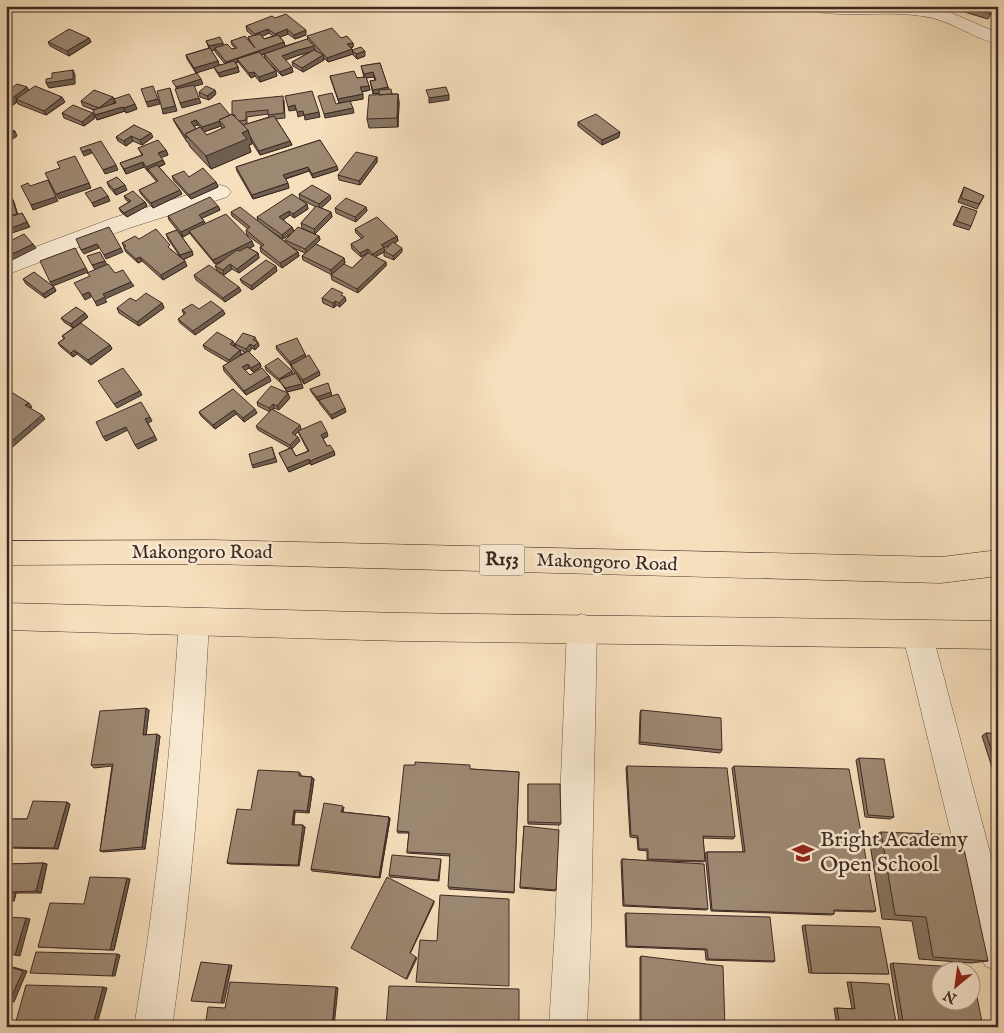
<svg xmlns="http://www.w3.org/2000/svg" width="1004" height="1033" font-family="'IM FELL English',serif">
<style>
.lines{fill:none;stroke-linecap:round;stroke-linejoin:round}
.minor-casing{stroke:#6b5648;stroke-width:1}
.primary-casing{stroke:#3d2922;stroke-width:1}
.minor{fill:#f9ead3;fill-rule:evenodd}
.primary{fill:#f6dfbc;fill-rule:evenodd}
.wall{fill:#877562;stroke:#3d2922;fill-rule:evenodd}
.shaded-wall{fill:#6e5f50;stroke:#3d2922}
.building{fill:#9d8872;stroke:#3d2922}
.labels{text-anchor:middle;dominant-baseline:central;stroke-width:5;stroke-linejoin:round;paint-order:stroke}
.shield{fill:#f9ead3;stroke:#756357;stroke-width:1}
.shield-label{font-size:18px;font-weight:bold;fill:#3d2922}
.street-label{font-size:19px;fill:#3d2922;stroke:#f9ead3}
.near-poi-label{font-size:22px;fill:#3d2922;stroke:#f9ead3;text-anchor:start}
</style>
<rect width="100%" height="100%" fill="#f6dfbc"/>
<filter id="stains"><feTurbulence type="fractalNoise" baseFrequency=".004" numOctaves="4"/><feColorMatrix values="0 0 0 0 .2 0 0 0 0 .09 0 0 0 0 .02 0 0 0 .5 -.17"/></filter>
<radialGradient id="worn" r=".72"><stop offset=".6" stop-color="#630" stop-opacity="0"/><stop offset="1" stop-color="#630" stop-opacity=".3"/></radialGradient>
<g class="lines">
<g class="minor-casing">
<path id="minor" d="M 804,6 L 930,6 L 947,11 L 998,33 L 998,44 C 972,38 949,19 922,16 C 883,10 845,19 807,10 Z
M 220,185 L 227,187 L 231,192 L 227,197 L 129,228 L 6,275 L 6,258 L 113,218 Z
M 194,608 L 204,612 L 209,622 C 202,758 192,892 172,1027 L 134,1027 C 157,893 170,758 179,622 L 184,612 Z
M 582,614 L 592,618 L 597,628 L 591,928 L 587,1027 L 549,1027 L 555,928 L 567,628 L 572,618 Z
M 918,622 L 929,626 L 933,636 L 998,883 L 998,971 L 985,966 L 980,953 L 903,636 L 907,626 Z"/>
</g>
<g class="primary-casing">
<path id="primary" d="M 211,540 L 941,557 L 998,550 L 998,576 L 941,583 L 211,564 L 6,565 L 6,541 Z
M 6,603 L 402,613 L 998,621 L 998,649 L 402,641 L 6,630 Z"/>
</g>
<use href="#minor" class="minor"/>
<use href="#primary" class="primary"/>
</g>
<path class="wall" d="M 944,6 L 995,6 L 988,19 Z
M 275,18 L 306,35 L 295,39 L 288,34 L 280,37 L 284,42 L 285,46 L 308,39 L 307,36 L 341,38 L 353,43 L 353,47 L 351,48 L 352,49 L 353,54 L 328,62 L 324,58 L 324,60 L 303,72 L 293,66 L 292,62 L 310,52 L 299,55 L 285,60 L 293,72 L 282,76 L 265,59 L 264,54 L 261,55 L 277,76 L 260,82 L 255,76 L 251,78 L 238,62 L 236,63 L 238,67 L 239,72 L 220,77 L 216,71 L 214,67 L 196,73 L 187,59 L 186,55 L 209,48 L 206,41 L 224,45 L 232,49 L 235,48 L 232,45 L 231,41 L 249,41 L 248,37 L 253,36 L 247,31 L 246,26 ZM 269,33 L 273,36 L 264,39 L 262,36 ZM 215,50 L 216,53 L 225,64 L 219,65 L 218,61 L 211,51 Z
M 89,38 L 91,42 L 69,56 L 50,46 L 48,42 Z
M 352,50 L 365,56 L 357,59 L 353,55 Z
M 380,63 L 389,90 L 392,94 L 398,94 L 399,103 L 398,127 L 369,128 L 367,119 L 379,95 L 379,93 L 373,94 L 370,81 L 375,80 L 374,77 L 366,78 L 369,86 L 370,90 L 362,92 L 363,99 L 339,103 L 331,80 L 330,76 L 357,78 L 364,77 L 361,66 Z
M 12,88 L 29,90 L 65,102 L 46,115 L 18,104 L 17,102 L 6,110 Z
M 199,92 L 216,94 L 209,100 L 200,97 Z
M 113,97 L 115,102 L 111,105 L 116,103 L 114,99 L 137,109 L 126,113 L 125,111 L 97,120 L 93,110 L 94,110 L 83,106 L 81,101 Z
M 284,100 L 285,118 L 276,119 L 290,141 L 292,145 L 260,155 L 251,141 L 252,144 L 249,145 L 251,152 L 211,169 L 190,147 L 188,142 L 187,142 L 175,123 L 173,119 L 230,115 ZM 268,114 L 269,117 L 247,124 L 247,117 ZM 198,125 L 200,127 L 196,129 L 194,126 ZM 221,126 L 222,129 L 207,135 L 204,132 Z
M 62,113 L 95,118 L 84,126 L 64,118 Z
M 578,122 L 619,137 L 602,145 L 578,126 Z
M 134,125 L 153,137 L 142,145 L 133,141 L 126,146 L 118,141 L 116,137 Z
M 320,140 L 338,170 L 313,178 L 309,171 L 286,179 L 289,188 L 253,199 L 237,171 L 236,167 Z
M 138,148 L 166,150 L 168,155 L 161,157 L 165,164 L 159,167 L 182,194 L 153,208 L 141,194 L 139,190 L 157,182 L 144,167 L 126,174 L 120,163 L 142,155 Z
M 377,157 L 377,162 L 360,185 L 339,180 L 338,175 Z
M 172,176 L 189,177 L 216,182 L 218,187 L 191,199 L 174,181 Z
M 107,182 L 127,190 L 116,195 L 109,187 Z
M 964,187 L 984,196 L 977,209 L 958,202 Z
M 299,194 L 331,199 L 321,208 L 331,212 L 332,217 L 315,234 L 302,228 L 301,223 L 316,207 L 300,199 Z
M 124,196 L 145,202 L 147,206 L 127,217 L 121,212 L 119,208 L 129,202 L 126,200 Z
M 307,204 L 308,209 L 294,218 L 290,215 L 283,220 L 292,227 L 294,231 L 319,236 L 320,240 L 316,244 L 344,258 L 345,263 L 332,275 L 303,260 L 302,256 L 305,253 L 291,247 L 298,252 L 299,256 L 282,268 L 261,252 L 260,247 L 262,246 L 247,235 L 246,230 L 248,229 L 232,216 L 231,212 L 258,221 L 257,217 ZM 268,229 L 283,239 L 293,232 L 285,240 L 285,242 Z
M 218,206 L 220,210 L 202,218 L 205,224 L 254,246 L 249,248 L 258,253 L 259,258 L 239,273 L 232,269 L 224,275 L 217,270 L 215,266 L 222,261 L 215,264 L 191,235 L 190,233 L 183,237 L 177,230 L 192,251 L 193,255 L 183,260 L 187,266 L 163,280 L 142,261 L 138,263 L 126,252 L 124,248 L 124,247 L 122,243 L 139,239 L 172,250 L 171,250 L 181,258 L 168,239 L 166,234 L 177,230 L 169,220 L 168,216 Z
M 962,206 L 971,226 L 969,230 L 953,225 Z
M 366,207 L 367,211 L 356,222 L 336,213 L 335,208 Z
M 355,229 L 397,236 L 398,241 L 394,243 L 402,252 L 394,260 L 384,256 L 384,252 L 375,257 L 386,262 L 386,266 L 358,293 L 332,280 L 331,275 L 352,268 L 368,253 L 361,257 L 352,249 L 351,244 L 362,239 L 356,233 ZM 391,244 L 384,251 L 384,248 Z
M 277,271 L 252,290 L 242,283 L 240,279 Z
M 194,275 L 239,287 L 241,291 L 225,302 L 196,280 Z
M 23,279 L 54,287 L 56,291 L 45,298 L 26,284 Z
M 343,296 L 346,301 L 340,307 L 336,305 L 334,308 L 323,303 L 322,298 Z
M 136,301 L 162,303 L 164,308 L 139,326 L 119,313 L 117,308 Z
M 182,310 L 225,314 L 195,335 L 180,323 L 178,319 L 184,315 Z
M 88,317 L 76,326 L 110,345 L 112,349 L 91,365 L 77,354 L 73,357 L 61,347 L 58,343 L 64,339 L 62,336 L 73,328 L 64,322 L 61,318 Z
M 255,337 L 259,346 L 255,350 L 252,348 L 249,352 L 260,363 L 261,367 L 253,372 L 249,368 L 245,370 L 250,375 L 269,376 L 271,381 L 246,395 L 224,371 L 223,366 L 229,363 L 205,349 L 203,345 L 235,345 L 234,346 L 236,348 L 235,344 ZM 240,350 L 245,352 L 239,356 L 241,354 Z
M 276,346 L 305,354 L 306,357 L 320,375 L 304,384 L 297,375 L 303,388 L 287,392 L 281,383 L 266,370 L 265,366 L 293,374 L 295,373 L 292,369 L 291,366 L 277,350 Z
M 233,389 L 257,413 L 244,422 L 236,414 L 215,429 L 201,416 L 199,412 Z
M 310,389 L 332,396 L 346,412 L 332,419 L 320,404 L 319,401 L 318,401 L 312,393 Z
M 290,398 L 279,410 L 274,408 L 273,410 L 301,429 L 299,431 L 328,436 L 323,439 L 327,446 L 335,455 L 311,465 L 310,463 L 289,472 L 279,453 L 290,448 L 258,430 L 256,426 L 270,412 L 258,406 L 257,402 ZM 298,432 L 308,451 L 296,456 L 292,449 L 300,441 L 295,435 Z
M 149,710 L 146,735 L 160,736 L 145,849 L 103,852 L 100,851 L 112,766 L 94,768 L 91,765 Z
M 641,710 L 722,750 L 720,753 L 639,744 L 640,713 Z
M 986,733 L 998,734 L 998,786 L 982,736 Z
M 859,758 L 894,817 L 890,819 L 865,817 L 856,760 Z
M 627,766 L 735,837 L 733,839 L 703,838 L 705,861 L 703,862 L 652,861 L 708,909 L 706,910 L 623,906 L 621,861 L 622,859 L 647,861 L 647,851 L 638,850 L 637,838 L 630,837 L 626,768 Z
M 734,766 L 876,911 L 873,912 L 834,911 L 834,914 L 831,915 L 711,911 L 705,853 L 707,852 L 743,852 L 732,768 Z
M 470,769 L 519,772 L 514,893 L 449,889 L 450,856 L 407,853 L 407,852 L 409,833 L 398,833 L 397,831 Z
M 299,772 L 301,774 L 301,776 L 312,777 L 314,779 L 309,813 L 295,812 L 294,825 L 303,825 L 305,827 L 299,866 L 230,864 L 227,863 L 251,810 Z
M 528,784 L 561,823 L 560,825 L 528,824 Z
M 70,804 L 58,849 L 6,848 L 6,819 L 27,819 Z
M 344,807 L 343,812 L 389,817 L 390,819 L 380,878 L 312,871 L 311,869 Z
M 524,826 L 556,890 L 555,891 L 520,888 Z
M 881,832 L 988,961 L 971,963 L 919,959 L 912,921 L 882,919 L 869,838 Z
M 441,860 L 439,881 L 390,877 L 389,875 Z
M 43,863 L 47,864 L 41,893 L 16,893 L 14,901 L 6,902 L 6,864 Z
M 130,879 L 114,950 L 38,947 L 84,904 Z
M 626,913 L 775,961 L 773,962 L 706,960 L 705,950 L 626,947 L 625,914 Z
M 805,925 L 889,974 L 809,973 L 802,926 Z
M 641,956 L 725,1027 L 640,1027 L 640,957 Z
M 893,963 L 983,1027 L 900,1027 L 890,964 Z
M 847,982 L 851,982 L 897,1027 L 837,1027 L 834,1008 L 852,1009 Z"/>
<path class="shaded-wall" d="M 268,29 L 269,33 L 257,39 L 255,34 Z
M 287,29 L 288,34 L 276,39 L 275,34 Z
M 306,30 L 306,35 L 295,39 L 294,35 Z
M 89,38 L 91,42 L 69,56 L 67,51 Z
M 284,42 L 285,47 L 240,62 L 237,59 L 238,62 L 227,66 L 226,62 Z
M 223,43 L 225,48 L 215,48 L 215,50 L 211,51 L 209,46 Z
M 353,43 L 353,47 L 348,49 L 347,44 Z
M 314,46 L 315,51 L 299,55 L 283,61 L 282,56 L 298,50 Z
M 352,49 L 353,54 L 328,62 L 327,58 Z
M 365,51 L 365,56 L 357,59 L 356,54 Z
M 323,55 L 324,60 L 303,72 L 302,68 Z
M 218,61 L 219,66 L 196,73 L 194,68 Z
M 238,67 L 239,72 L 220,77 L 218,73 Z
M 292,67 L 293,72 L 282,76 L 280,72 Z
M 73,70 L 75,75 L 75,84 L 49,88 L 46,83 Z
M 276,71 L 277,76 L 260,82 L 259,77 Z
M 254,72 L 255,76 L 251,78 L 249,73 Z
M 373,72 L 374,77 L 365,78 L 364,74 Z
M 201,79 L 203,84 L 177,91 L 176,87 Z
M 11,85 L 13,90 L 6,95 L 6,88 Z
M 369,86 L 370,90 L 361,92 L 360,87 Z
M 27,87 L 30,92 L 16,99 L 17,102 L 6,110 L 6,103 Z
M 388,87 L 389,92 L 373,94 L 373,90 Z
M 170,88 L 177,111 L 163,114 L 162,109 Z
M 215,90 L 216,94 L 209,100 L 207,96 Z
M 363,94 L 363,99 L 339,103 L 338,99 Z
M 398,94 L 399,103 L 398,127 L 397,118 Z
M 449,95 L 449,100 L 429,103 L 429,98 Z
M 62,97 L 65,102 L 46,115 L 44,111 Z
M 113,97 L 115,102 L 101,113 L 99,108 Z
M 199,98 L 201,103 L 182,108 L 180,103 Z
M 158,99 L 160,104 L 148,107 L 146,102 Z
M 135,104 L 137,109 L 126,113 L 124,108 Z
M 295,105 L 296,110 L 289,111 L 288,107 Z
M 123,107 L 125,111 L 97,120 L 95,115 Z
M 353,108 L 354,113 L 325,118 L 324,114 Z
M 303,111 L 304,115 L 298,117 L 297,112 Z
M 319,112 L 320,117 L 305,120 L 304,115 Z
M 93,113 L 95,118 L 84,126 L 82,122 Z
M 196,120 L 198,125 L 192,127 L 191,122 Z
M 219,121 L 221,126 L 203,132 L 202,127 Z
M 248,130 L 252,144 L 249,145 L 251,152 L 211,169 L 206,156 L 242,133 Z
M 15,131 L 17,136 L 6,144 L 6,138 Z
M 620,132 L 619,137 L 602,145 L 602,140 Z
M 151,133 L 153,137 L 142,145 L 140,140 Z
M 131,136 L 133,141 L 126,146 L 124,141 Z
M 290,141 L 292,145 L 260,155 L 259,151 Z
M 90,149 L 92,153 L 84,156 L 82,152 Z
M 166,150 L 168,155 L 160,158 L 158,153 Z
M 377,157 L 377,162 L 360,185 L 359,181 Z
M 163,160 L 165,164 L 149,170 L 148,169 L 148,171 L 146,167 Z
M 143,162 L 144,167 L 126,174 L 124,169 Z
M 116,165 L 118,170 L 105,174 L 103,170 Z
M 337,166 L 338,170 L 313,178 L 312,174 Z
M 8,167 L 10,172 L 10,182 L 6,183 Z
M 308,167 L 309,171 L 284,179 L 283,175 Z
M 48,180 L 58,201 L 33,210 L 31,205 Z
M 216,182 L 218,187 L 191,199 L 189,195 Z
M 89,183 L 91,188 L 59,199 L 56,194 Z
M 288,183 L 289,188 L 253,199 L 252,195 Z
M 125,185 L 127,190 L 116,195 L 114,190 Z
M 180,190 L 182,194 L 153,208 L 151,203 Z
M 330,195 L 331,199 L 320,209 L 319,204 Z
M 108,196 L 110,201 L 94,207 L 92,203 Z
M 12,198 L 14,202 L 19,218 L 6,222 L 6,217 Z
M 145,202 L 147,206 L 127,217 L 124,213 Z
M 307,204 L 308,209 L 294,218 L 293,214 Z
M 218,206 L 220,210 L 200,219 L 199,215 Z
M 366,207 L 367,211 L 356,222 L 355,217 Z
M 289,211 L 290,215 L 280,222 L 279,217 Z
M 331,212 L 332,217 L 315,234 L 314,229 Z
M 22,213 L 30,227 L 6,235 L 6,230 Z
M 204,221 L 206,226 L 189,231 L 190,233 L 183,237 L 181,232 Z
M 292,227 L 294,232 L 283,239 L 282,235 Z
M 319,236 L 320,240 L 307,253 L 305,249 Z
M 397,236 L 398,241 L 384,248 L 385,252 L 384,251 L 384,252 L 373,258 L 373,254 L 381,245 Z
M 252,241 L 254,246 L 215,264 L 213,260 Z
M 33,244 L 36,248 L 6,263 L 6,257 Z
M 97,244 L 99,248 L 84,254 L 81,250 Z
M 121,248 L 123,252 L 106,259 L 104,255 Z
M 402,248 L 402,252 L 394,260 L 393,256 Z
M 368,249 L 368,253 L 361,257 L 360,253 Z
M 192,251 L 193,255 L 182,260 L 180,255 Z
M 298,252 L 299,256 L 282,268 L 280,263 Z
M 258,253 L 259,258 L 239,273 L 237,269 Z
M 140,257 L 142,261 L 138,263 L 136,259 Z
M 344,258 L 345,263 L 332,275 L 331,270 Z
M 105,261 L 107,265 L 95,270 L 92,265 Z
M 185,261 L 187,266 L 163,280 L 161,275 Z
M 386,262 L 386,266 L 358,293 L 357,289 Z
M 230,264 L 232,269 L 224,275 L 223,270 Z
M 276,266 L 277,271 L 252,290 L 251,286 Z
M 86,268 L 88,272 L 53,286 L 50,282 Z
M 131,282 L 134,286 L 105,299 L 107,302 L 97,306 L 95,302 L 103,294 Z
M 54,287 L 56,291 L 45,298 L 43,294 Z
M 239,287 L 241,291 L 225,302 L 223,298 Z
M 89,292 L 91,297 L 85,300 L 82,295 Z
M 345,297 L 346,301 L 340,307 L 339,303 Z
M 335,301 L 336,305 L 334,308 L 333,303 Z
M 162,303 L 164,308 L 139,326 L 137,322 Z
M 223,310 L 225,314 L 195,335 L 193,331 Z
M 85,313 L 88,317 L 73,328 L 71,324 Z
M 233,341 L 235,345 L 231,348 L 230,344 Z
M 258,342 L 259,346 L 255,350 L 254,346 Z
M 250,344 L 252,348 L 248,354 L 246,349 Z
M 110,345 L 112,349 L 91,365 L 88,360 Z
M 74,350 L 77,354 L 73,357 L 71,353 Z
M 240,350 L 241,354 L 231,364 L 229,360 Z
M 305,354 L 306,358 L 291,366 L 290,362 Z
M 260,363 L 261,367 L 253,372 L 251,368 Z
M 248,364 L 249,368 L 244,371 L 242,367 Z
M 292,371 L 293,375 L 279,379 Z
M 319,371 L 320,375 L 304,384 L 303,380 Z
M 269,376 L 271,381 L 246,395 L 244,391 Z
M 302,384 L 303,388 L 287,392 L 285,388 Z
M 140,391 L 142,395 L 117,408 L 114,404 Z
M 331,392 L 332,396 L 318,401 L 317,397 Z
M 288,393 L 290,398 L 279,410 L 277,406 Z
M 29,403 L 32,407 L 29,409 L 25,405 Z
M 273,404 L 274,408 L 271,412 L 269,408 Z
M 345,408 L 346,412 L 332,419 L 331,415 Z
M 255,409 L 257,413 L 244,422 L 243,418 Z
M 234,410 L 236,414 L 215,429 L 213,425 Z
M 42,415 L 45,419 L 8,451 L 6,449 L 6,446 Z
M 150,417 L 152,421 L 148,423 L 157,440 L 138,449 L 135,445 L 145,419 Z
M 300,425 L 301,429 L 293,437 L 292,433 Z
M 126,427 L 128,430 L 106,441 L 103,437 Z
M 327,432 L 328,436 L 322,439 L 321,435 Z
M 298,437 L 300,441 L 292,449 L 290,445 Z
M 272,447 L 277,462 L 253,468 L 252,465 Z
M 334,451 L 335,455 L 311,465 L 310,461 Z
M 309,459 L 310,463 L 289,472 L 287,468 Z
M 146,708 L 149,710 L 146,737 L 143,735 Z
M 157,734 L 160,736 L 145,849 L 142,847 Z
M 312,777 L 314,779 L 309,813 L 307,811 Z
M 67,802 L 70,804 L 58,849 L 54,848 Z
M 294,810 L 295,812 L 293,826 L 292,825 Z
M 389,817 L 390,819 L 380,878 L 379,877 Z
M 303,825 L 305,827 L 299,866 L 298,865 Z
M 43,863 L 47,864 L 41,893 L 36,891 Z
M 127,878 L 130,879 L 114,950 L 110,950 Z
M 12,892 L 16,893 L 14,901 L 10,900 Z
M 434,901 L 434,903 L 410,954 L 410,953 Z
M 26,918 L 30,919 L 20,956 L 15,955 Z
M 117,954 L 120,955 L 115,976 L 112,976 Z
M 416,957 L 417,958 L 407,979 L 406,979 Z
M 6,965 L 27,971 L 14,1002 L 9,1002 Z
M 229,965 L 232,965 L 224,1003 L 221,1003 Z
M 103,987 L 107,988 L 98,1021 L 94,1021 Z
M 336,987 L 338,988 L 334,1027 L 332,1027 Z
M 90,1021 L 94,1021 L 93,1027 L 89,1027 Z"/>
<path class="building" d="M 963,6 L 995,6 L 991,14 Z
M 286,14 L 306,30 L 294,35 L 287,29 L 275,34 L 268,29 L 255,34 L 246,26 L 272,16 L 275,18 Z
M 332,28 L 341,38 L 347,36 L 353,43 L 347,44 L 352,49 L 327,58 L 307,36 Z
M 69,29 L 89,38 L 67,51 L 48,42 Z
M 260,34 L 264,39 L 278,35 L 284,42 L 226,62 L 215,48 L 227,44 L 232,49 L 237,48 L 231,41 L 245,36 L 255,48 L 248,37 Z
M 220,37 L 223,43 L 209,46 L 206,41 Z
M 307,39 L 314,46 L 298,50 L 282,56 L 292,67 L 280,72 L 264,54 Z
M 361,47 L 365,51 L 356,54 L 352,50 Z
M 210,48 L 218,61 L 194,68 L 186,55 Z
M 314,50 L 323,55 L 302,68 L 292,62 Z
M 259,52 L 276,71 L 259,77 L 254,72 L 249,73 L 237,59 Z
M 234,61 L 238,67 L 218,73 L 214,67 Z
M 380,63 L 388,87 L 373,90 L 370,81 L 376,80 L 373,72 L 364,74 L 361,66 Z
M 73,70 L 73,79 L 46,83 L 46,79 L 52,78 L 52,73 Z
M 354,71 L 357,78 L 366,77 L 369,86 L 360,87 L 363,94 L 338,99 L 330,76 Z
M 197,73 L 201,79 L 176,87 L 172,81 Z
M 6,83 L 11,85 L 6,88 Z
M 17,84 L 27,87 L 6,103 L 6,92 Z
M 194,85 L 199,98 L 180,103 L 175,89 Z
M 35,86 L 62,97 L 44,111 L 16,99 Z
M 153,86 L 158,99 L 146,102 L 141,89 Z
M 206,86 L 215,90 L 207,96 L 199,92 Z
M 446,87 L 449,95 L 429,98 L 426,90 Z
M 170,88 L 175,106 L 162,109 L 157,91 Z
M 391,89 L 392,94 L 379,95 L 379,90 Z
M 94,90 L 113,97 L 99,108 L 81,101 Z
M 312,91 L 319,112 L 304,115 L 303,111 L 297,112 L 295,105 L 288,107 L 285,96 Z
M 332,93 L 336,104 L 350,101 L 353,108 L 324,114 L 318,96 Z
M 129,94 L 135,104 L 124,108 L 123,107 L 95,115 L 93,110 L 116,103 L 114,99 Z
M 398,94 L 397,118 L 367,119 L 369,95 Z
M 283,96 L 284,113 L 268,115 L 268,110 L 246,112 L 246,120 L 239,121 L 235,117 L 235,115 L 232,115 L 232,101 Z
M 220,103 L 230,115 L 219,120 L 220,121 L 202,127 L 196,120 L 191,122 L 196,129 L 185,134 L 187,137 L 186,138 L 173,119 Z
M 73,105 L 93,113 L 82,122 L 62,113 Z
M 232,114 L 248,130 L 242,133 L 247,139 L 206,156 L 185,134 L 200,127 L 207,135 L 225,127 L 219,120 Z
M 596,114 L 620,132 L 602,140 L 578,122 Z
M 274,116 L 290,141 L 259,151 L 250,136 L 248,130 L 243,125 Z
M 134,125 L 151,133 L 140,140 L 131,136 L 124,141 L 116,137 Z
M 6,128 L 15,131 L 6,138 Z
M 158,140 L 166,150 L 158,153 L 163,160 L 146,167 L 143,162 L 124,169 L 120,163 L 143,155 L 138,148 Z
M 320,140 L 337,166 L 312,174 L 308,167 L 283,175 L 288,183 L 252,195 L 236,167 Z
M 101,141 L 116,165 L 103,170 L 90,149 L 82,152 L 80,148 Z
M 356,152 L 377,157 L 359,181 L 338,175 Z
M 75,156 L 89,183 L 56,194 L 45,173 L 60,168 L 57,162 Z
M 157,165 L 180,190 L 151,203 L 139,190 L 158,181 L 148,169 Z
M 6,167 L 8,167 L 7,178 L 6,178 Z
M 203,168 L 216,182 L 189,195 L 172,176 L 184,171 L 189,177 Z
M 117,177 L 125,185 L 114,190 L 107,182 Z
M 48,180 L 56,197 L 31,205 L 21,186 L 28,183 L 30,186 Z
M 312,185 L 330,195 L 319,204 L 299,194 Z
M 101,187 L 108,196 L 92,203 L 85,193 Z
M 964,187 L 984,196 L 979,204 L 961,198 Z
M 133,191 L 145,202 L 124,213 L 119,208 L 131,201 L 124,196 Z
M 292,194 L 307,204 L 293,214 L 289,211 L 279,217 L 292,227 L 282,235 L 257,217 Z
M 210,197 L 218,206 L 199,215 L 204,221 L 181,232 L 168,216 Z
M 12,198 L 17,214 L 6,217 L 6,199 Z
M 346,198 L 366,207 L 355,217 L 335,208 Z
M 316,206 L 331,212 L 314,229 L 301,223 Z
M 962,206 L 977,211 L 971,226 L 956,221 Z
M 240,207 L 298,252 L 280,263 L 260,247 L 264,245 L 246,230 L 250,227 L 231,212 Z
M 22,213 L 27,222 L 6,230 L 6,218 Z
M 226,214 L 252,241 L 213,260 L 189,231 Z
M 377,217 L 397,236 L 381,245 L 384,247 L 373,254 L 368,249 L 360,253 L 351,244 L 364,237 L 355,229 Z
M 109,227 L 121,248 L 104,255 L 97,244 L 81,250 L 76,239 Z
M 298,227 L 319,236 L 305,249 L 285,240 Z
M 156,229 L 170,245 L 168,247 L 185,261 L 161,275 L 140,257 L 136,259 L 124,248 L 126,246 L 122,243 L 135,236 L 139,239 Z
M 177,230 L 192,251 L 180,255 L 166,234 Z
M 24,234 L 33,244 L 6,257 L 6,243 Z
M 393,242 L 402,248 L 393,256 L 384,251 Z
M 316,244 L 344,258 L 331,270 L 302,256 Z
M 247,247 L 258,253 L 237,269 L 230,264 L 223,270 L 215,266 L 237,250 L 240,251 Z
M 75,248 L 86,268 L 50,282 L 40,261 Z
M 100,252 L 105,261 L 92,265 L 87,256 Z
M 368,253 L 386,262 L 357,289 L 331,275 L 344,264 L 352,268 Z
M 266,260 L 276,266 L 251,286 L 240,279 Z
M 108,264 L 115,273 L 123,270 L 131,282 L 103,294 L 105,297 L 95,302 L 89,292 L 82,295 L 74,283 L 90,276 L 87,273 Z
M 209,265 L 239,287 L 223,298 L 194,275 Z
M 34,272 L 54,287 L 43,294 L 23,279 Z
M 332,288 L 343,293 L 341,295 L 345,297 L 339,303 L 335,301 L 333,303 L 322,298 Z
M 146,293 L 162,303 L 137,322 L 117,308 L 130,298 L 136,301 Z
M 211,301 L 223,310 L 193,331 L 178,319 L 186,313 L 182,310 L 192,304 L 199,309 Z
M 76,307 L 85,313 L 71,324 L 61,318 Z
M 81,323 L 110,345 L 88,360 L 74,350 L 71,353 L 58,343 L 65,338 L 62,336 Z
M 217,332 L 233,341 L 230,344 L 240,350 L 229,360 L 203,345 Z
M 243,333 L 255,337 L 253,340 L 258,342 L 254,346 L 250,344 L 246,349 L 235,344 Z
M 297,338 L 305,354 L 290,362 L 276,346 Z
M 248,351 L 260,363 L 251,368 L 248,364 L 242,367 L 250,375 L 262,368 L 269,376 L 244,391 L 223,366 Z
M 309,355 L 319,371 L 303,380 L 291,365 Z
M 278,358 L 292,371 L 279,379 L 265,366 Z
M 123,368 L 140,391 L 114,404 L 98,381 Z
M 296,373 L 302,384 L 285,388 L 279,380 Z
M 328,383 L 331,392 L 317,397 L 310,389 Z
M 271,386 L 288,393 L 277,406 L 273,404 L 269,408 L 257,402 Z
M 233,389 L 255,409 L 243,418 L 234,410 L 213,425 L 199,412 Z
M 8,390 L 29,403 L 25,405 L 42,415 L 6,446 L 6,392 Z
M 338,394 L 345,408 L 331,415 L 319,400 Z
M 141,402 L 150,417 L 145,419 L 155,436 L 135,445 L 126,427 L 103,437 L 96,422 Z
M 272,409 L 300,425 L 292,433 L 298,437 L 290,445 L 256,426 Z
M 321,421 L 327,432 L 321,435 L 327,446 L 330,445 L 334,451 L 310,461 L 309,459 L 287,468 L 279,453 L 291,448 L 296,456 L 309,451 L 298,431 Z
M 272,447 L 275,458 L 252,465 L 249,454 Z
M 146,708 L 143,735 L 157,734 L 142,847 L 100,851 L 113,764 L 91,765 L 100,711 Z
M 641,710 L 721,718 L 722,750 L 640,742 Z
M 986,733 L 998,734 L 998,771 Z
M 859,758 L 884,759 L 894,817 L 868,815 Z
M 415,762 L 470,765 L 470,769 L 519,772 L 514,892 L 448,887 L 450,854 L 407,852 L 409,832 L 397,831 L 404,765 L 415,765 Z
M 627,766 L 727,768 L 735,837 L 703,836 L 705,861 L 648,859 L 648,849 L 639,849 L 638,836 L 631,835 Z
M 734,766 L 849,769 L 876,911 L 834,910 L 834,914 L 712,910 L 707,852 L 745,852 Z
M 258,770 L 299,772 L 299,776 L 312,777 L 307,811 L 294,810 L 292,825 L 303,825 L 298,865 L 227,863 L 237,809 L 251,810 Z
M 528,784 L 560,784 L 561,823 L 528,822 Z
M 33,801 L 67,802 L 54,848 L 6,847 L 6,819 L 27,819 Z
M 324,803 L 343,806 L 341,812 L 389,817 L 379,877 L 311,869 Z
M 524,826 L 559,830 L 556,890 L 520,887 Z
M 881,832 L 961,835 L 988,961 L 933,957 L 926,917 L 895,915 Z
M 392,855 L 441,859 L 438,880 L 389,875 Z
M 622,859 L 704,864 L 708,909 L 624,905 Z
M 43,863 L 36,891 L 12,892 L 10,900 L 6,900 L 6,864 Z
M 90,877 L 127,878 L 110,950 L 38,947 L 50,903 L 84,904 Z
M 387,877 L 434,901 L 410,953 L 416,957 L 406,979 L 351,948 Z
M 440,895 L 509,899 L 509,986 L 416,982 L 420,940 L 437,941 Z
M 626,913 L 770,917 L 775,961 L 708,959 L 707,949 L 627,946 Z
M 6,917 L 26,918 L 15,955 L 6,955 Z
M 805,925 L 880,927 L 889,974 L 812,973 Z
M 36,952 L 117,954 L 112,976 L 30,973 Z
M 641,956 L 723,966 L 725,1027 L 641,1027 Z
M 201,962 L 229,965 L 221,1003 L 191,1001 Z
M 893,963 L 971,968 L 971,970 L 942,970 L 942,1000 L 972,1000 L 972,972 L 983,1027 L 904,1027 Z
M 6,966 L 23,971 L 9,1002 L 6,1001 Z
M 230,982 L 336,987 L 332,1027 L 205,1027 L 208,1007 L 225,1008 Z
M 851,982 L 889,984 L 897,1027 L 840,1027 L 837,1008 L 855,1009 Z
M 26,985 L 103,987 L 94,1021 L 90,1021 L 89,1027 L 47,1027 L 48,1026 L 15,1025 Z
M 389,986 L 519,989 L 519,1027 L 386,1027 Z
M 366,1022 L 382,1022 L 382,1027 L 365,1027 Z
M 799,1023 L 800,1027 L 735,1027 L 735,1026 Z"/>
<defs>
<g id="school-bare" transform="scale(1.725)"><path d="M0-5L7-2L0 1L-7-2ZM-4 1L0 2.5L4 1V4Q0 6-4 4Z" fill="#8f2418" stroke="#f9ead3" stroke-width="2.5" paint-order="stroke"/></g>
</defs>
<g fill-rule="evenodd">
<use href="#school-bare" x="803" y="853"/>
</g>
<g class="labels">
<rect class="shield" x="479.5" y="544.5" width="45" height="31" rx="4"/>
<g class="shield-label">
<text x="502" y="560">R153</text>
</g>
<g class="street-label">
<text x="202" y="553">Makongoro Road</text>
<text transform="translate(607 563) rotate(2)">Makongoro Road</text>
</g>
<g class="near-poi-label">
<text x="820" y="840">Bright Academy<tspan x="820" dy="25">Open School</tspan></text>
</g>
</g>
<rect width="1004" height="1033" fill="none" stroke="#f6dfbc" stroke-width="25"/>
<rect x="8" y="8" width="989" height="1018" fill="none" stroke="#3d2922" stroke-width="2.5"/>
<rect x="12" y="12" width="979" height="1008" fill="none" stroke="#3d2922"/>
<g transform="translate(956 986) rotate(209)"><circle r="24" fill="#f9ead3" stroke="#ae9d8c"/>
<path d="M0-4L9 19L0 12L-9 19Z" fill="#8f2418"/>
<text y="-8" font-size="14" font-weight="bold" text-anchor="middle" fill="#3d2922">N</text>
</g>
<rect width="100%" height="100%" filter="url(#stains)"/>
<rect width="100%" height="100%" fill="url(#worn)"/>
</svg>
